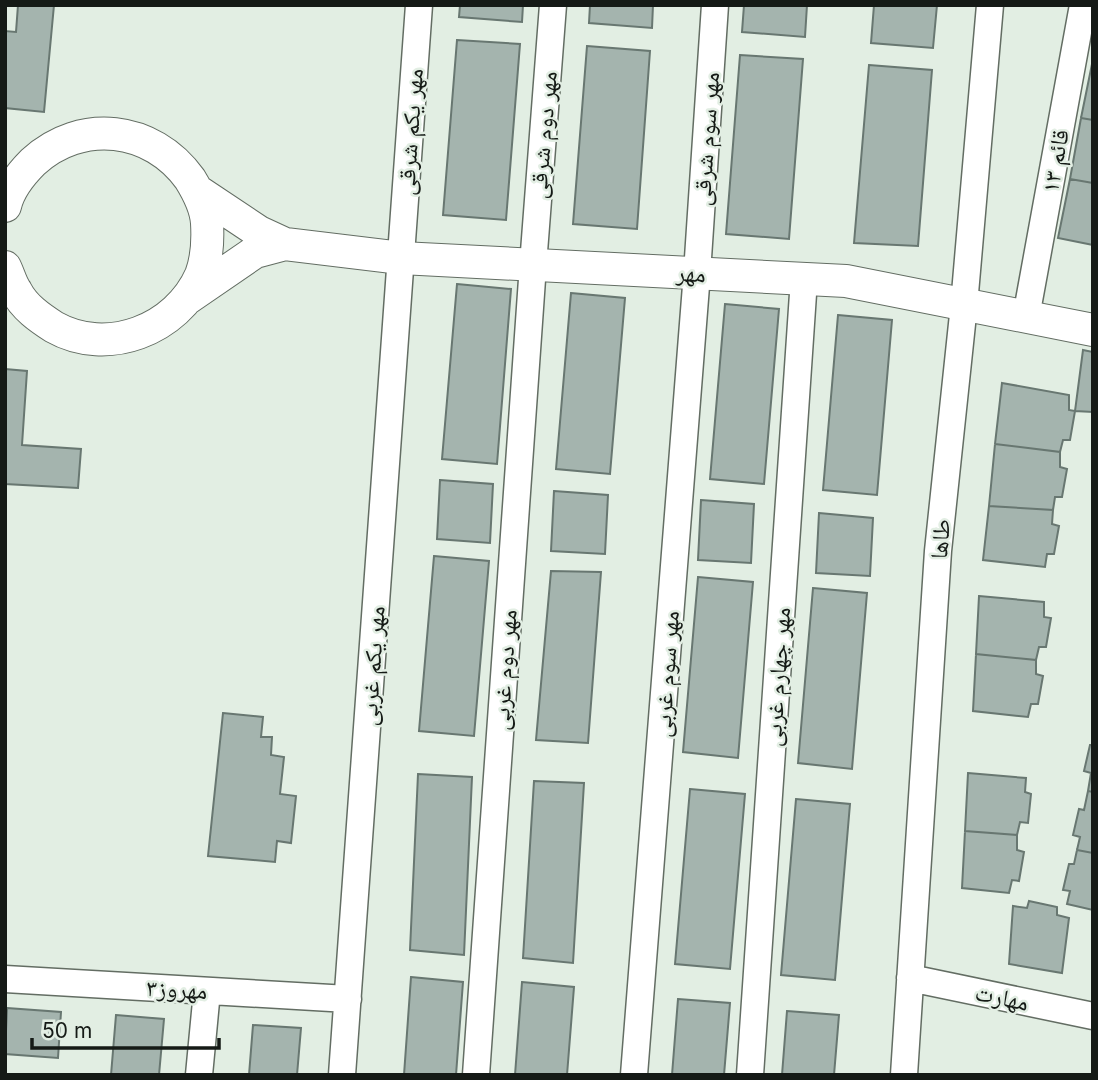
<svg xmlns="http://www.w3.org/2000/svg" width="1098" height="1080" font-family="Inter,'Noto Naskh Arabic',sans-serif">
<style>
.building{fill:#a4b4ae;stroke:#687771;stroke-width:2}
.lines{fill:none;stroke-linecap:round;stroke-linejoin:round}
.minor-casing{stroke:#636d63;stroke-width:29}
.tertiary-casing{stroke:#636d63;stroke-width:34}
.minor{stroke:#fff;stroke-width:26}
.tertiary{stroke:#fff;stroke-width:32}
.labels{text-anchor:middle;dominant-baseline:central;stroke-width:5;stroke-linejoin:round;paint-order:stroke}
.street-label{font-size:24px;fill:#151a16;stroke:#e2eee3}
</style>
<rect width="100%" height="100%" fill="#e2eee3"/>
<path class="building" d="M 18,5 L 54,5 L 44,112 L 5,108 L 5,31 L 16,32 Z
M 460,5 L 523,5 L 522,22 L 459,17 Z
M 590,5 L 653,5 L 652,28 L 589,23 Z
M 744,5 L 807,5 L 805,37 L 742,32 Z
M 874,5 L 937,5 L 933,48 L 871,43 Z
M 457,40 L 520,44 L 506,220 L 443,215 Z
M 587,46 L 650,51 L 637,229 L 573,224 Z
M 740,55 L 803,59 L 789,239 L 726,234 Z
M 1092,64 L 1093,64 L 1093,120 L 1081,118 Z
M 869,65 L 932,70 L 918,246 L 854,243 Z
M 1081,118 L 1093,120 L 1093,183 L 1070,179 Z
M 1070,179 L 1093,183 L 1093,245 L 1058,238 Z
M 457,284 L 511,289 L 497,464 L 442,459 Z
M 571,293 L 625,298 L 610,474 L 556,469 Z
M 725,304 L 779,309 L 764,484 L 710,479 Z
M 838,315 L 892,320 L 877,495 L 823,490 Z
M 1083,350 L 1093,352 L 1093,412 L 1075,411 Z
M 5,369 L 27,371 L 22,445 L 81,449 L 78,488 L 5,484 Z
M 1002,383 L 1069,395 L 1069,410 L 1075,411 L 1070,440 L 1063,440 L 1060,452 L 995,444 Z
M 995,444 L 1060,452 L 1060,467 L 1067,469 L 1062,497 L 1055,497 L 1053,510 L 989,506 Z
M 440,480 L 493,484 L 490,543 L 437,539 Z
M 554,491 L 608,495 L 605,554 L 551,551 Z
M 701,500 L 754,504 L 751,563 L 698,560 Z
M 989,506 L 1053,510 L 1052,524 L 1059,526 L 1054,554 L 1047,554 L 1045,567 L 983,560 Z
M 819,513 L 873,518 L 870,576 L 816,573 Z
M 434,556 L 489,561 L 474,736 L 419,731 Z
M 551,571 L 601,572 L 588,743 L 536,740 Z
M 698,577 L 753,582 L 738,758 L 683,752 Z
M 813,588 L 867,593 L 852,769 L 798,763 Z
M 979,596 L 1044,602 L 1044,617 L 1051,618 L 1046,647 L 1039,647 L 1036,660 L 976,654 Z
M 976,654 L 1036,660 L 1036,674 L 1043,676 L 1038,704 L 1031,704 L 1028,717 L 973,711 Z
M 223,713 L 263,717 L 261,737 L 272,737 L 271,755 L 284,757 L 280,794 L 296,796 L 291,843 L 277,841 L 275,862 L 208,856 Z
M 1090,745 L 1093,745 L 1093,792 L 1088,791 L 1091,773 L 1084,771 Z
M 968,773 L 1026,778 L 1025,792 L 1031,794 L 1028,823 L 1020,822 L 1017,835 L 965,831 Z
M 418,774 L 472,777 L 464,955 L 410,950 Z
M 534,781 L 584,783 L 573,963 L 523,958 Z
M 690,789 L 745,794 L 730,969 L 675,964 Z
M 1088,791 L 1093,792 L 1093,853 L 1077,850 L 1080,837 L 1073,835 L 1079,809 L 1084,810 Z
M 796,799 L 850,804 L 835,980 L 781,975 Z
M 965,831 L 1017,835 L 1017,850 L 1024,852 L 1019,881 L 1012,880 L 1009,893 L 962,888 Z
M 1077,850 L 1093,853 L 1093,910 L 1067,904 L 1070,891 L 1063,890 L 1069,864 L 1074,864 Z
M 1029,901 L 1057,907 L 1057,915 L 1069,918 L 1062,973 L 1009,964 L 1013,906 L 1027,908 Z
M 411,977 L 463,982 L 456,1075 L 404,1075 Z
M 522,982 L 574,987 L 567,1075 L 515,1075 Z
M 678,999 L 730,1003 L 724,1075 L 672,1075 Z
M 7,1008 L 61,1012 L 58,1058 L 5,1054 Z
M 787,1011 L 839,1015 L 834,1075 L 782,1075 Z
M 116,1015 L 164,1019 L 159,1075 L 111,1075 Z
M 253,1025 L 301,1028 L 297,1075 L 249,1075 Z"/>
<g class="lines">
<g class="minor-casing">
<path id="minor" d="M 1026,317 L 1083,5
M 910,978 L 1093,1016
M 5,979 L 348,999
M 199,1075 L 207,991
M 342,1075 L 419,5
M 476,1075 L 533,265 L 553,5
M 634,1075 L 697,273 L 715,5
M 750,1075 L 804,279
M 904,1075 L 938,551 L 964,305 L 990,5"/>
</g>
<g class="tertiary-casing">
<path id="tertiary" d="M 199,192 L 259,232 L 285,244 L 401,258 L 846,281 L 1093,330
M 5,206 C 9,189 21,174 33,162 C 81,118 152,126 190,179 C 198,192 206,207 207,223 C 208,240 207,259 201,275 C 177,330 107,357 54,327 C 40,318 24,307 16,291 C 11,284 9,275 5,267
M 188,298 L 255,252 L 285,244"/>
</g>
<use href="#minor" class="minor"/>
<use href="#tertiary" class="tertiary"/>
</g>
<g class="labels">
<g class="street-label">
<text transform="translate(410 132) rotate(-86)">مهر یکم شرقی</text>
<text transform="translate(543 135) rotate(-85)">مهر دوم شرقی</text>
<text transform="translate(706 139) rotate(-86)">مهر سوم شرقی</text>
<text transform="translate(1055 161) rotate(-80)">قائم ۱۳</text>
<text transform="translate(691 273) rotate(3)">مهر</text>
<text transform="translate(940 539) rotate(-85)">طاها</text>
<text transform="translate(372 666) rotate(-86)">مهر یکم غربی</text>
<text transform="translate(504 670) rotate(-86)">مهر دوم غربی</text>
<text transform="translate(666 674) rotate(-86)">مهر سوم غربی</text>
<text transform="translate(777 677) rotate(-86)">مهر چهارم غربی</text>
<text transform="translate(177 989) rotate(3)">مهروز۳</text>
<text transform="translate(1002 997) rotate(12)">مهارت</text>
</g>
</g>
<rect width="1098" height="1080" fill="none" stroke="#151a16" stroke-width="14"/>
<path d="M32 1038v10h187v-10" fill="none" stroke="#151a16" stroke-width="3.5"/>
<text x="42" y="1038" font-size="21" fill="#151a16" stroke="#e2eee3" stroke-width="5" paint-order="stroke">50 m</text>
</svg>
